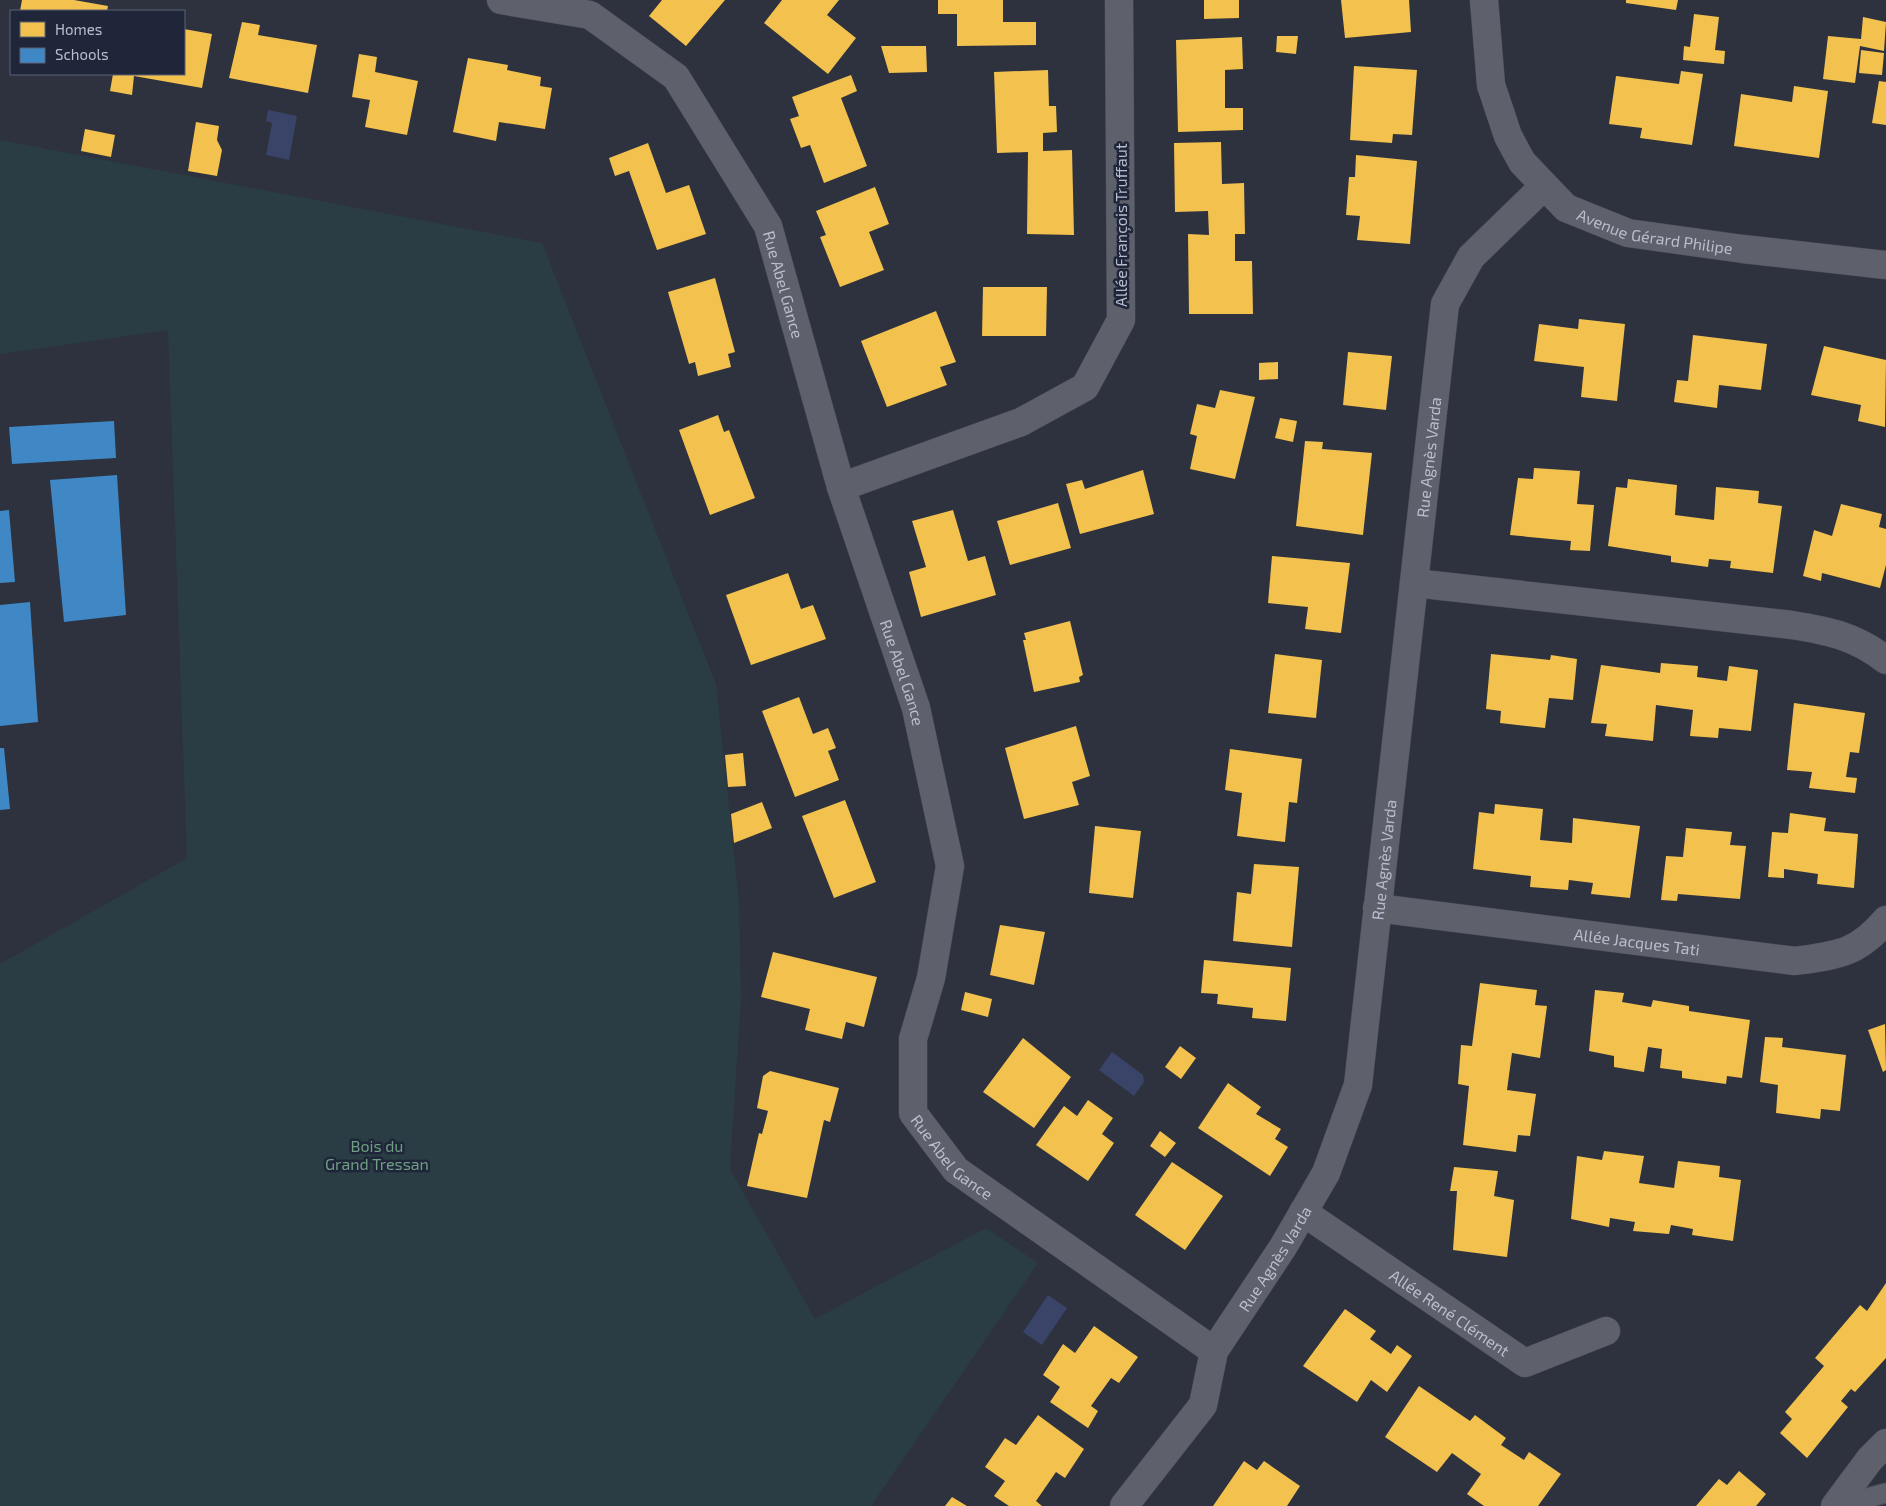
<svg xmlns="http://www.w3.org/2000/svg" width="1886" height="1506" font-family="'Exo 2',sans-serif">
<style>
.green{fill:#2a3c44}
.water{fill:#394468}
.homes{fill:#f2c14e}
.schools{fill:#3f88c5}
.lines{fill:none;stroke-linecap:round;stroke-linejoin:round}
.lane-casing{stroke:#4a4d57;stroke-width:21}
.street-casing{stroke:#4a4d57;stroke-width:29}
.lane{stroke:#5e616b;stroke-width:19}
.street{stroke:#5e616b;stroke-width:28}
.labels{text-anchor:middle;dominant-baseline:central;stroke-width:5;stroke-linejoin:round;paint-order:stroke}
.street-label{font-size:16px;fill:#b9bdcd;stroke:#1f263a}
.park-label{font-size:16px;fill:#6f9f82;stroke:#1f263a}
</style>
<rect width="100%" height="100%" fill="#2d323e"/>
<path class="green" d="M 0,140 L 542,243 L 716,684 L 739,901 L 741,997 L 730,1169 L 815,1319 L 986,1228 L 1038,1263 L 871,1506 L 0,1506 L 0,964 L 187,858 L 168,330 L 0,354 Z"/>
<path class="water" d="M 268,110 L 297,116 L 289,160 L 266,155 L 272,123 L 266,121 Z
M 1112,1052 L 1143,1075 L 1144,1082 L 1134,1096 L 1099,1070 Z
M 1048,1295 L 1067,1308 L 1042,1345 L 1023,1332 Z"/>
<path class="homes" d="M 22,0 L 74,0 L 108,6 L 107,11 L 20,11 Z
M 662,0 L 725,0 L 686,46 L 649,16 Z
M 782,0 L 839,0 L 827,15 L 856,38 L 828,74 L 764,23 Z
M 938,0 L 1003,0 L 1003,22 L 1036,22 L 1036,45 L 957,46 L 957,14 L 938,14 Z
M 1204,0 L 1239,0 L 1239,18 L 1204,19 Z
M 1341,0 L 1409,0 L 1411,32 L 1345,38 Z
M 1626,0 L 1678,0 L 1676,10 L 1626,3 Z
M 1694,14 L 1719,17 L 1715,50 L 1725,51 L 1724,64 L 1683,60 L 1684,46 L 1690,47 Z
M 1863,17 L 1886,22 L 1884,51 L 1860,46 L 1855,83 L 1823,79 L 1828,36 L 1861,39 Z
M 242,22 L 260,25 L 258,35 L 317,45 L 308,93 L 229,78 Z
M 184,29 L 212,34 L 202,88 L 134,76 L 132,95 L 110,91 L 113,74 L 184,74 Z
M 1277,36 L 1298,36 L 1296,54 L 1276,52 Z
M 1242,37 L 1243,69 L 1225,70 L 1225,108 L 1243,108 L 1243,130 L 1178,132 L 1176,40 Z
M 881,46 L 926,46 L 927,72 L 889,73 Z
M 1861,50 L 1884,53 L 1882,75 L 1859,73 Z
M 359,54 L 377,57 L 375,72 L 418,81 L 407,135 L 365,127 L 370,100 L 352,97 Z
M 468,58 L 508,65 L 507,70 L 541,77 L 540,86 L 552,88 L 545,129 L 499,122 L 496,141 L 453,132 Z
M 1354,66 L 1417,70 L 1412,135 L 1393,134 L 1392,143 L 1350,140 Z
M 1048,70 L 1049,106 L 1056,106 L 1057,132 L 1043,133 L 1043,151 L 1072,150 L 1074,235 L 1027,234 L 1028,152 L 997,153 L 994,72 Z
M 1681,71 L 1703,74 L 1692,145 L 1640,138 L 1642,128 L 1609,124 L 1616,76 L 1679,84 Z
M 851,75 L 857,91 L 841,98 L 867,166 L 824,183 L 810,145 L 801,148 L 790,119 L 799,116 L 792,97 Z
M 1879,81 L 1886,82 L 1886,125 L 1872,123 Z
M 1794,86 L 1828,91 L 1819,158 L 1734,146 L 1741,94 L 1792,102 Z
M 196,122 L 219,126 L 217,140 L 222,150 L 217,176 L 188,171 Z
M 85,129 L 115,135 L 111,157 L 81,151 Z
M 1221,142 L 1222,184 L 1244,183 L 1245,234 L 1235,234 L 1235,261 L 1252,261 L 1253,314 L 1189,314 L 1188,234 L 1209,235 L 1208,211 L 1175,212 L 1174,143 Z
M 648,143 L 666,193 L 689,185 L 706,234 L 657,250 L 629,171 L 615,176 L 609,158 Z
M 1356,155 L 1417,161 L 1410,244 L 1357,240 L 1360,216 L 1346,215 L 1349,177 L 1355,177 Z
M 875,187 L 889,224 L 869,232 L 884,270 L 840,287 L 820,237 L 826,235 L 816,211 Z
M 715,278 L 735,352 L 728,354 L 731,367 L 698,376 L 695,362 L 689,364 L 668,292 Z
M 983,287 L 1047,287 L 1046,336 L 982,336 Z
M 936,311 L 956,362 L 940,367 L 947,385 L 887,407 L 861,341 Z
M 1579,319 L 1625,324 L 1617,401 L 1581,397 L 1584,367 L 1534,361 L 1539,324 L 1578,329 Z
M 1693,335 L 1767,344 L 1761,390 L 1719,385 L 1717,408 L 1674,402 L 1677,380 L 1688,381 Z
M 1824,346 L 1886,360 L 1885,427 L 1858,421 L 1861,405 L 1811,395 Z
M 1348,352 L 1392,356 L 1386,410 L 1343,405 Z
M 1278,362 L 1278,379 L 1259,380 L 1259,363 Z
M 1220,390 L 1255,397 L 1235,479 L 1190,469 L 1197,436 L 1190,434 L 1197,404 L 1215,408 Z
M 718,415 L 724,432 L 729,430 L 755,498 L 710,515 L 679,430 Z
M 1280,418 L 1297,421 L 1293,442 L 1275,438 Z
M 1305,441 L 1323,442 L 1322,449 L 1372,453 L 1363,535 L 1296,526 Z
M 1534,468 L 1580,471 L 1577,504 L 1594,505 L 1590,551 L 1570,550 L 1571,541 L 1510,535 L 1518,478 L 1533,479 Z
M 1143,470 L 1154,514 L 1080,534 L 1066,484 L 1082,480 L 1085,489 Z
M 1628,479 L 1677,485 L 1675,515 L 1714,520 L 1716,487 L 1759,491 L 1758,503 L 1782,506 L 1773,573 L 1730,568 L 1731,561 L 1709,559 L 1708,567 L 1671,562 L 1671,556 L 1608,546 L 1616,487 L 1627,488 Z
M 1058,503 L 1071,548 L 1010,565 L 997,521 Z
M 1841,504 L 1882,514 L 1879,527 L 1886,529 L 1886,565 L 1880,588 L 1822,573 L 1821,581 L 1803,576 L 1814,530 L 1832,536 Z
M 953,510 L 968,561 L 985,556 L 996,595 L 921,617 L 909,572 L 926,567 L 912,521 Z
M 1272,556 L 1350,563 L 1341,633 L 1305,629 L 1308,607 L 1268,603 Z
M 788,573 L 801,609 L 813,605 L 826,639 L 751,665 L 726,595 Z
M 1070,621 L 1083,675 L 1079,677 L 1080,682 L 1034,692 L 1023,640 L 1026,640 L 1024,633 Z
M 1275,654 L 1322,660 L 1316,718 L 1268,713 Z
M 1491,654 L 1550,660 L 1551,655 L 1577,659 L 1573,700 L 1549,698 L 1545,728 L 1500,723 L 1501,711 L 1486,709 Z
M 1661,663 L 1698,666 L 1697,677 L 1727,681 L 1729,666 L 1758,670 L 1751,731 L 1719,728 L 1718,738 L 1690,736 L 1693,710 L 1656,705 L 1653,741 L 1605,736 L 1607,724 L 1591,723 L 1601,665 L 1660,673 Z
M 799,697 L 813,734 L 828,728 L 836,748 L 828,751 L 839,780 L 795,797 L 762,711 Z
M 1794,703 L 1865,713 L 1859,753 L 1850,752 L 1846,777 L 1857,778 L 1855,793 L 1809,788 L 1812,772 L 1787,770 Z
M 1076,726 L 1090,776 L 1072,782 L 1079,805 L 1024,819 L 1005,748 Z
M 1230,749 L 1302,759 L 1297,803 L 1289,802 L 1285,842 L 1237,836 L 1242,793 L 1225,790 Z
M 743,753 L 746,786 L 728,787 L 725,755 Z
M 845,800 L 876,882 L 834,898 L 802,816 Z
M 762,802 L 772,828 L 734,843 L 731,814 Z
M 1495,804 L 1543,809 L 1540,840 L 1572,843 L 1573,818 L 1640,826 L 1630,898 L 1591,894 L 1593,883 L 1569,880 L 1568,890 L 1530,887 L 1531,876 L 1473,869 L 1479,812 L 1494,814 Z
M 1790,813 L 1826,818 L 1824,831 L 1858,834 L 1854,888 L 1817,884 L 1818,874 L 1784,869 L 1784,878 L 1768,877 L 1772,832 L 1788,833 Z
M 1095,826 L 1141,831 L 1133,898 L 1089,893 Z
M 1686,828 L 1732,832 L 1730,845 L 1746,846 L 1740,899 L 1678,894 L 1677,901 L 1661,900 L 1666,856 L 1683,857 Z
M 1254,864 L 1299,867 L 1292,947 L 1233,941 L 1237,892 L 1251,894 Z
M 1000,925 L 1045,932 L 1034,985 L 990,975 Z
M 773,952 L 877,977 L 864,1027 L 846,1022 L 842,1039 L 805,1030 L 810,1009 L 761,997 Z
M 1204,960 L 1291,968 L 1286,1021 L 1252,1018 L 1253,1008 L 1217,1004 L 1218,994 L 1201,993 Z
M 1480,983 L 1537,990 L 1535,1005 L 1547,1006 L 1540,1058 L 1512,1053 L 1507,1090 L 1536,1094 L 1530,1136 L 1518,1135 L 1516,1152 L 1463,1145 L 1469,1086 L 1458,1084 L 1461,1045 L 1472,1046 Z
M 1595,990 L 1624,993 L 1622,1002 L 1651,1007 L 1653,1000 L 1689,1006 L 1689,1011 L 1750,1020 L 1742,1078 L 1727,1076 L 1726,1084 L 1682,1078 L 1682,1071 L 1660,1068 L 1662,1049 L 1648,1047 L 1644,1072 L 1614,1067 L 1614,1056 L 1589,1051 Z
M 965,992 L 992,999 L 988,1017 L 961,1010 Z
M 1885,1024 L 1886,1070 L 1883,1072 L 1868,1030 Z
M 1765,1037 L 1783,1038 L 1782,1047 L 1846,1055 L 1840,1111 L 1821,1109 L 1820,1119 L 1776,1113 L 1778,1085 L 1760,1082 Z
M 1023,1038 L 1071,1077 L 1034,1128 L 983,1092 Z
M 1180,1046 L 1196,1058 L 1181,1079 L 1165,1067 Z
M 770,1071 L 839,1088 L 830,1122 L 824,1120 L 807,1198 L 747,1186 L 759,1133 L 762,1134 L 768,1111 L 757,1108 L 763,1076 Z
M 1228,1083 L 1261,1107 L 1256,1114 L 1281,1129 L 1275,1139 L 1288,1147 L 1270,1176 L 1198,1128 Z
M 1088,1100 L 1113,1118 L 1102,1134 L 1114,1143 L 1088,1181 L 1036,1145 L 1064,1106 L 1077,1116 Z
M 1160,1131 L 1176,1143 L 1165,1157 L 1150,1146 Z
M 1604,1151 L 1644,1156 L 1639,1183 L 1674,1188 L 1678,1161 L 1720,1166 L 1719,1177 L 1741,1180 L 1733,1241 L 1692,1235 L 1693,1229 L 1671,1225 L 1669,1234 L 1633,1231 L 1635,1222 L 1610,1218 L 1609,1227 L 1571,1219 L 1577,1156 L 1602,1160 Z
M 1172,1162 L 1223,1196 L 1185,1250 L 1135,1215 Z
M 1454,1167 L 1498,1171 L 1494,1196 L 1514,1200 L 1507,1257 L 1453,1250 L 1457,1191 L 1450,1191 Z
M 1886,1283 L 1886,1358 L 1855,1392 L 1851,1389 L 1841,1401 L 1848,1407 L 1807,1458 L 1780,1433 L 1792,1419 L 1785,1412 L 1824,1366 L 1815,1358 L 1860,1305 L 1867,1311 Z
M 1345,1309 L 1376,1331 L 1370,1339 L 1391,1354 L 1397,1345 L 1412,1356 L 1387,1392 L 1371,1380 L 1357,1402 L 1303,1366 Z
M 1094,1326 L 1138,1357 L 1119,1383 L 1111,1378 L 1091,1406 L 1098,1411 L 1088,1428 L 1050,1402 L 1060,1387 L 1043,1375 L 1063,1344 L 1075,1353 Z
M 1419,1386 L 1470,1421 L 1475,1415 L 1506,1438 L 1501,1445 L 1524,1460 L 1529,1452 L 1561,1474 L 1538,1506 L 1484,1506 L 1467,1494 L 1481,1474 L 1452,1453 L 1437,1472 L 1385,1437 Z
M 1038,1415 L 1084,1449 L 1065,1478 L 1056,1472 L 1036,1501 L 1042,1506 L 1009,1506 L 994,1496 L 1005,1481 L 985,1467 L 1005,1438 L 1016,1445 Z
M 1244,1461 L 1257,1470 L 1264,1461 L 1300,1486 L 1287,1506 L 1213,1506 Z
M 1739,1471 L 1766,1494 L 1756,1506 L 1696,1506 L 1719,1479 L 1727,1485 Z
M 952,1497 L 967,1506 L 945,1506 Z"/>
<path class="schools" d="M 114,421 L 116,458 L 12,464 L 9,427 Z
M 117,475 L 126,615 L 64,622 L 50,480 Z
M 9,510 L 15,582 L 0,583 L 0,511 Z
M 30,602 L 38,722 L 0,726 L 0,605 Z
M 0,748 L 4,748 L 10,809 L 0,810 Z"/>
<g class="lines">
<g class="lane-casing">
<path id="lane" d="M 1838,1506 L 1886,1493"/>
</g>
<g class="street-casing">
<g id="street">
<path id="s1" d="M 501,0 L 590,15 L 676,77 L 768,226 L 841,487 L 916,708 L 950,866 L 931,978 L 913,1039 L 913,1113 L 956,1170 L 1214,1351"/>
<path id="s2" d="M 1484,0 L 1491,85 L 1508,136 L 1522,162 L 1566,208 L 1628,233 L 1743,249 L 1886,265"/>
<path d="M 841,487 L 1021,422 L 1085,387 L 1121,320 L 1119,0"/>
<path d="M 1414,583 L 1792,625 C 1829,631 1855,636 1886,660"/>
<path id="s3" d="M 1377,908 L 1795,961 C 1838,955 1857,954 1886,920"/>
<path id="s4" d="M 1303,1212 L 1525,1363 L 1606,1331"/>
<path id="s5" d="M 1124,1506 L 1203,1405 L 1214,1351 L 1283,1247 L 1326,1173 L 1358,1085 L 1445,304 L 1471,257 L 1543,187"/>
<path d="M 1835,1506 L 1870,1459 L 1886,1443"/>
</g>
</g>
<use href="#lane" class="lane"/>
<use href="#street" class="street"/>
</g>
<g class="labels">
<g class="street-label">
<text transform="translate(1120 225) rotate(-90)">Allée François Truffaut</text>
<text stroke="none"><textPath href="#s2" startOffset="325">Avenue Gérard Philipe</textPath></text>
<text stroke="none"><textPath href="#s1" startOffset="432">Rue Abel Gance</textPath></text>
<text stroke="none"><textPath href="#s5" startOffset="1119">Rue Agnès Varda</textPath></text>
<text stroke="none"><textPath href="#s1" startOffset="838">Rue Abel Gance</textPath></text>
<text stroke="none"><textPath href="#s5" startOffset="714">Rue Agnès Varda</textPath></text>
<text stroke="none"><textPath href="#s3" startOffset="262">Allée Jacques Tati</textPath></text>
<text stroke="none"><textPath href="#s1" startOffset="1348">Rue Abel Gance</textPath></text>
<text stroke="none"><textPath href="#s5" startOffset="294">Rue Agnès Varda</textPath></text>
<text stroke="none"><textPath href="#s4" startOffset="178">Allée René Clément</textPath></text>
</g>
<g class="park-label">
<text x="377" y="1145">Bois du<tspan x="377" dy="18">Grand Tressan</tspan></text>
</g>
</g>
<rect x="10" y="10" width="175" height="65" fill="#1f263a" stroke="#5d6275"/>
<rect x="20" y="22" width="25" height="15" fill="#f2c14e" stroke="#5d6275"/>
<text x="55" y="35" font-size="15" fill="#b9bdcd">Homes</text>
<rect x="20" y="48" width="25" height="15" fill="#3f88c5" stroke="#5d6275"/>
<text x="55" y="60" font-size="15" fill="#b9bdcd">Schools</text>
</svg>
